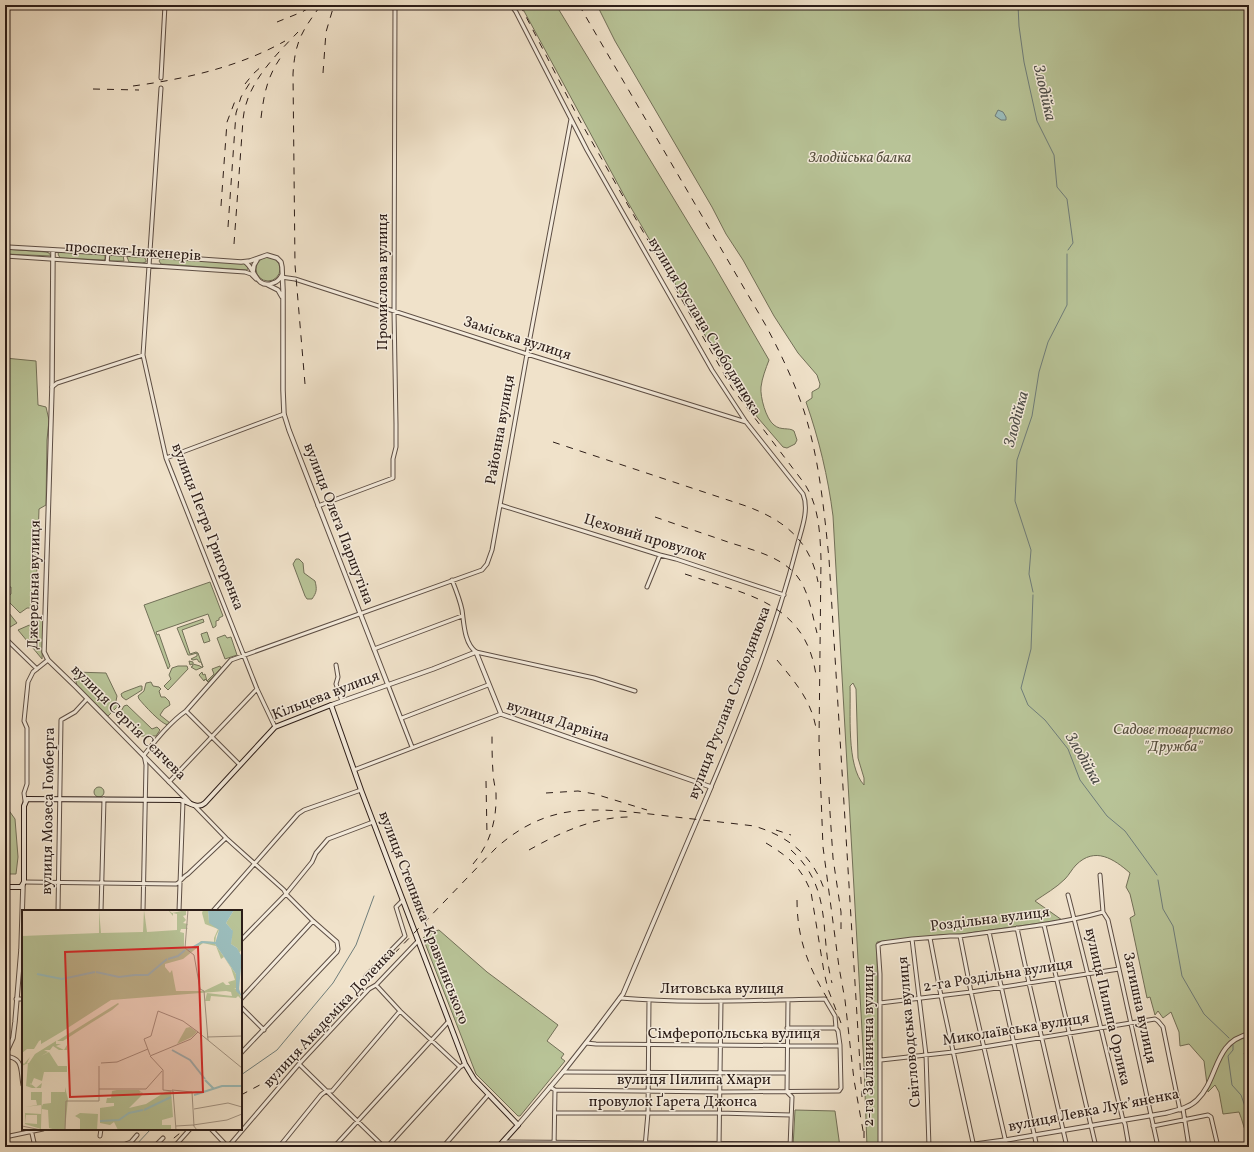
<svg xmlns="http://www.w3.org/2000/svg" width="1254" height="1152" font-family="Vollkorn,serif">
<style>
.green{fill:#b8c397;stroke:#727058;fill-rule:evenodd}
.water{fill:#9bbdbc;stroke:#6f7d7a}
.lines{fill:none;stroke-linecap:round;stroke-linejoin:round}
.stream{stroke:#6f7d7a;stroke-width:1}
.minor-casing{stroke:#5d4e44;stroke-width:5}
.tertiary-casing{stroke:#5d4e44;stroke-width:5.5}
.secondary-casing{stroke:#2c1d18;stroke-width:6}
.minor{stroke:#f5ecdd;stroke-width:3}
.tertiary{stroke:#f5ecdd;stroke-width:3.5}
.secondary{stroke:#f5ecdd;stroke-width:4}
.rail{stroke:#2c1d18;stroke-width:1;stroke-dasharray:7 7;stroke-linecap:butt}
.labels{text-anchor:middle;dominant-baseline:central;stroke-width:3;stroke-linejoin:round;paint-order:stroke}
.park-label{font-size:15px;font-style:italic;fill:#564f3e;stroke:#f5ecdd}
.street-label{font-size:15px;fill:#2c1d18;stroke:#f5ecdd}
.water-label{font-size:16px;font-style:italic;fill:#4d4d49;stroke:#f5ecdd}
.inset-river{fill:none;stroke:#9bbdbc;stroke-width:2}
.inset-road{fill:none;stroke:#a29383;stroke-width:1}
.view{fill:#d62828;fill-opacity:0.15;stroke:#d62828;stroke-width:2}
.inset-edge{fill:none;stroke:#2c1d18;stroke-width:2}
</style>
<rect width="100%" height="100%" fill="#f0e2ca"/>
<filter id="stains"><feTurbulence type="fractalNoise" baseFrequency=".005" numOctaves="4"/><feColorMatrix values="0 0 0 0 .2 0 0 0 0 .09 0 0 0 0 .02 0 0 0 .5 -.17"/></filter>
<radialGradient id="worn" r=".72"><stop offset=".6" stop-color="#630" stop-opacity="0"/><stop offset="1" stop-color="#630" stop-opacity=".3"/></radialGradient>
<path class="green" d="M 522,5 L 556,5 L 711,260 L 769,360 C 766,368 762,378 761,387 C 760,397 766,419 774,425 C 781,431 789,427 794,431 L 797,440 L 795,444 L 787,448 L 783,447 L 758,418 L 735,387 L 626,199 L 524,11 Z
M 597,5 L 1249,5 L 1249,1052 L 1244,1053 L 1246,1058 L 1246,1084 L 1249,1084 L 1249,1139 C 1244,1131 1243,1121 1239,1112 L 1223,1114 L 1219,1092 L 1215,1085 L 1208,1092 L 1204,1061 L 1189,1044 L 1180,1046 L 1179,1032 L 1171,1012 L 1163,1018 L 1158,1011 L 1155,1015 L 1150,997 L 1147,998 L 1130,918 L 1135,915 L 1130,894 L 1126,887 L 1130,873 C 1114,859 1095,846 1076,865 C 1072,869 1069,875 1065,879 C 1056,888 1045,894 1035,901 L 1062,920 L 962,934 L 940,935 L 877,942 L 879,1147 L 867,1147 L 864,1066 L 833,516 C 828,477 819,439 806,402 L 812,398 L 812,392 L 819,388 L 820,384 L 817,375 L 798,353 L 774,316 L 743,260 L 726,234 L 712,207 L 615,41 ZM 853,683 L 856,689 L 858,758 L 864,778 L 864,785 C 846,766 851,712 850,686 Z
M 5,249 L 46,252 L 49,253 L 51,256 L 5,254 Z
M 59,252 L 105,254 L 105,259 L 104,260 L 60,258 L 58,254 Z
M 109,254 L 123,255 L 124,261 L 110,261 L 109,259 Z
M 130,256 L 144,257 L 146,260 L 146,262 L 142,263 L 129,262 L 127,257 Z
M256 269a12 12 0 1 1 24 0a12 12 0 1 1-24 0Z
M 161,258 L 244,263 L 248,268 L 247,270 L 161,264 L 159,261 Z
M 5,358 L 36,361 L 38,405 L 46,407 L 49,420 L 47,440 L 46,505 L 39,509 L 36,596 L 31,608 L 27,608 L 20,613 L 5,598 L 11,594 L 11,587 L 5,587 Z
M 296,559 L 299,559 L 303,563 L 304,573 L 315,581 C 317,589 317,592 312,599 L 307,599 L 305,596 L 293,564 Z
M 210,582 L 223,616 L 219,618 L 219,620 L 216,621 L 216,626 L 213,628 L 208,614 L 156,632 L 157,635 L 159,634 L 170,666 L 168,669 L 144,605 Z
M 5,608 L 17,623 L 5,630 Z
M 44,615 L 42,659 L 18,630 L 34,623 Z
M 203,619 L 204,622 L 182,630 L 190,654 L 196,652 L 198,653 L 203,667 L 196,670 L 191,667 L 193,666 L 192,664 L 190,665 L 189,661 L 193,662 L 193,664 L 200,666 L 201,667 L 203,667 L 201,662 L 199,662 L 197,659 L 193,660 L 191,659 L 197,656 L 197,653 L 190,655 L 188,655 L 177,628 Z
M 207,632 L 210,641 L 204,643 L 201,634 Z
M 225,635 L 227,638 L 231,637 L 237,655 L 225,659 L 217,638 Z
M 178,666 L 187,666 L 188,669 L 168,690 L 164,686 L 171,679 L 169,675 L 172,668 Z
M 220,666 L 221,668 L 208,682 L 205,679 L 204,681 L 199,675 L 202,672 L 203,675 L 205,674 L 207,681 L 214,674 L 212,669 Z
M 74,672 L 106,673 L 117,696 L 116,701 L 118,706 L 108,716 L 77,686 Z
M 151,682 L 153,686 L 159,687 L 161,689 L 159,691 L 161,697 L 165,697 L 169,701 L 170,705 L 164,709 L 160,715 L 170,723 L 168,725 C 161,724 144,705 139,699 L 138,696 L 144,691 L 146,683 Z
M 140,686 L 142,686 L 142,690 L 126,700 L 122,697 L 121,694 L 124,692 Z
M 127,705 L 152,729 L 157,727 L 160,730 L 156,736 L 141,736 C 135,727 130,722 120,718 L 120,713 L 124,706 Z
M94 792a5 5 0 1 1 10 0a5 5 0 1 1-10 0Z
M 5,805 L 15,819 L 18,857 L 16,874 L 5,874 Z
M 439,930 L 487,972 L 558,1025 L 547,1041 L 564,1054 L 561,1058 L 565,1061 L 520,1116 L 518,1116 L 476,1074 L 423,938 L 431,932 Z
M 795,1110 L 835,1111 L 840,1147 L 793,1147 Z"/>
<path class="water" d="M 998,110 L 1003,112 L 1006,117 L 1006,120 L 1001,120 L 995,116 Z"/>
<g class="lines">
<path class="stream" d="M 1018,5 L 1019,26 L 1024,62 L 1037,121 L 1054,155 L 1057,187 L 1067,199 L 1073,243 L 1068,250
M 1033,592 L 1029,574 L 1031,550 L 1015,501 L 1017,460 L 1032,416 L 1039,372 L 1048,342 L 1067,305 L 1067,254
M 1033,595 L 1031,649 L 1021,688 L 1028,705 L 1045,720 L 1068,749 L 1080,780 L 1107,816 L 1125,831 L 1157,875
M 1158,880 L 1163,909 L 1173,926 L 1182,976 L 1204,1014 L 1229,1038
M 1233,1045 L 1233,1050 L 1228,1056 L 1232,1085 L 1241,1095 L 1249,1118
M 241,1075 L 277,1050 L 333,983 L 356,945 L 374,896
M 134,1147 L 151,1129"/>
<g class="minor-casing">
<path id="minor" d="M 511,5 L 516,12 L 587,150 L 712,370 L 746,422 L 803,494 C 810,511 800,533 796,550 C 775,632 744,709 711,787
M 161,78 L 165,5
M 161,88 L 143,355 L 166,458 L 257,689 L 275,727
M 5,256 L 245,272 L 251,274 L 256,279
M 107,263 L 108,253
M 281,277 L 295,279 L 527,354 L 746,422
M 52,387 L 57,383 L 143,355
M 166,458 L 284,414
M 500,505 L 660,555 L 676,559 L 784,595
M 318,506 L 393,478 L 393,459 L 396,447 L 396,424 L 394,311 L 395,5
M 452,580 C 456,590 460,600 462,610 C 464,623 464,643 476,652 L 594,678 L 635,691
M 647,587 L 660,555
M 5,638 L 37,669
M 374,649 L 462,616
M 336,665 L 338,677 L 336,684 L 342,701
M 388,685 L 412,747
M 186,711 L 240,765
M 402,718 L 488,685
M 354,770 L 501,714
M 169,782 L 257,689
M 25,801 L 24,793 L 27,784 L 27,728 L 24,721 L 28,682 L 33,672 L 48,660
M 195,806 L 226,838 L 284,890 L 286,894 L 313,921 L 337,942 L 338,949 L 337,952 L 241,1053
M 1100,875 L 1103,912 L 1108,920 L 1119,969 L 1158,1147
M 24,882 L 176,884 C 180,883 182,877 188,874 L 226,838
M 1068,895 C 1087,969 1105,1045 1123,1120 L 1125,1124 L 1129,1147
M 58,911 L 61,720 L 75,712 L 87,699
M 101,911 L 104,799
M 143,911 L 146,765 L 144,755 C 156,740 170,722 186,711 L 231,660 L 482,570 L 487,564 L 492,550 L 527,354 L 571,119
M 179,911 L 183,801
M 213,911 L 298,814 L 304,810 L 361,790
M 1044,925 L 1096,1147
M 1017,928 L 1029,983 L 1067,1147
M 989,932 L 1037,1147
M 960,936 L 971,992 L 1007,1147
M 930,938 L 941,996 L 974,1147
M 912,939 L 926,1055 L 929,1147
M 241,940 L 286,894 L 312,862 L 316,853 L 328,839 L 373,822
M 366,976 L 405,936 L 396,907 L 403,900
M 376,985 L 400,1011 L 460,1067 L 465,1064
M 16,999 L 23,999
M 241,999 L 313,921
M 788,1000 L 787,1092 L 792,1097 L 790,1147
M 880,1003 L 971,992 L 1119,969
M 241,1007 L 264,1030
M 787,1028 L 836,1028
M 586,1043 L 596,1044 L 840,1046
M 5,1056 C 24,1058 20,1069 23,1085
M 881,1060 L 953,1052 L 1155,1019 L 1158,1021 L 1163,1027 L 1180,1110
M 299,1064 L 384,1147
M 563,1072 L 787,1073
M 550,1087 L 555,1090 L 719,1092 L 839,1091 L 841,1088 L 840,1045 L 838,1031 L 836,1028 L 835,1016 L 825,999 C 757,1000 688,1004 620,998
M 1183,1109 L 1189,1147
M 555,1113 L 719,1113 L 791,1115
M 1153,1126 L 1208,1115 L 1211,1117 L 1218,1147
M 31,1129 L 35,1147
M 211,1129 L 228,1147
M 100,1136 L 101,1129
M 5,1137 L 43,1129
M 503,1142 L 790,1144
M 118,1147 L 131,1142 L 137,1135
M 154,1147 L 163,1138
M 174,1147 L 190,1129
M 228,1147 L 299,1064 L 369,989 L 376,985 L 418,941
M 279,1147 L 321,1095 L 326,1091 L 332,1091 L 400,1011
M 334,1147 L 449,1021
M 387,1147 L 460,1067
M 443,1147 L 488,1095
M 554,1147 L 555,1090
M 645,1147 L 648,1113 L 649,1000
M 719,1147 L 721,1001
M 880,1147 L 880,974 L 878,945 L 882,943 L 912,939 L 950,936 L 960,936 C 1008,929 1056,925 1103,912"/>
</g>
<g class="tertiary-casing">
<path id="tertiary" d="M 5,247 L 126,254 L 241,262 L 250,261 L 267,255 L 277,258 L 281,262 L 282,267 L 283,290 L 283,390 L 284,414 L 289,430 L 388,685
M 53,250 L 52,387 L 44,652 L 48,660 L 76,687 L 190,803
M 245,262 C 255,268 256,290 273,283 C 277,282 280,279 282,275
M 253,272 L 254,265 L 257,260
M 268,285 L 278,290 L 282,297
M 331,705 L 433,669 L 476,652 L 501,714 L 711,787 L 623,994 L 596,1030 L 563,1072 L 518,1125
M 5,1051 L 8,1049 L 13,1038 L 15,1022 L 21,950 L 23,885
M 954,1147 L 1006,1140 L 1166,1113 C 1177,1110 1189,1108 1197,1100 C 1219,1079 1213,1042 1249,1034"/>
</g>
<g class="secondary-casing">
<path id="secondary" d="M 5,887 L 21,887 L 24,882 L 24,806 L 27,799 L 180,800 C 190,802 197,810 205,803 L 275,727 L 331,705 L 361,790 L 465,1064 L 474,1079 L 518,1125 L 498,1147"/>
</g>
<use href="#minor" class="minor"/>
<use href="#tertiary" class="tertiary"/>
<use href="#secondary" class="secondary"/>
<path class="rail" d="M 520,5 L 579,119 L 732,388 L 804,483 C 819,505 820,533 821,559 L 819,742 L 823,847 L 839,967 L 845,1000 L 854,1080 L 864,1136
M 579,5 L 765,324 C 780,352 794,381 804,411 C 819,458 824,509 829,559 L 862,1097
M 277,22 L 302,12 L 314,5
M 323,73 L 326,32 L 334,5
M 245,84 L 253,74 L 264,64
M 133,86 C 185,79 239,67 285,41
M 93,89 L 139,90
M 261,118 C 264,94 267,77 281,57
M 221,206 L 227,122 L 235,101
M 228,227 L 236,113 L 241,97 L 251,81
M 234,244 L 243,120 C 246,84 274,57 298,32
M 305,384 L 295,265 L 293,74 C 295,41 302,31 321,5
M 553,442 L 746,506 C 784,520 810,540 818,582
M 655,517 C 678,525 702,533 725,541 C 748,549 780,555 797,576 C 809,591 812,614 817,633
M 685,574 C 744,594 805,601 816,675
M 777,660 C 795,682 811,700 816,728
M 486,781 L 487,835
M 546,793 L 578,791 L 595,794 L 647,810
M 829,797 L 833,858 L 841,912 L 841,929
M 776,830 L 791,835
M 766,843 C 789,857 801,867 811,892 L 824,972 L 828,989 L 841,1023
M 529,850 C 561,832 596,816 633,817
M 791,850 C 834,889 819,934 832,983
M 473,864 C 490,844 497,820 496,793 C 495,786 493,779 493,772 C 492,759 492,745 492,732
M 797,900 C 797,938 808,966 827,998
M 241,1095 L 271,1079 L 286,1066 L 496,848 C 549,801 594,808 659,815 C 691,819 722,822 754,826 C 788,836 814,856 825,892
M 864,1131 L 864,1147
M 163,1147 L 185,1129"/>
</g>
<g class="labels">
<g class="park-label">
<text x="860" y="158">Злодійська балка</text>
<text x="1173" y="730">Садове товариство<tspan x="1173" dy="17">"Дружба"</tspan></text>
</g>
<g class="street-label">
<text transform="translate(133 252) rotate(4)">проспект Інженерів</text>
<text transform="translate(383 282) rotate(-90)">Промислова вулиця</text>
<text transform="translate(704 327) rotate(59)">вулиця Руслана Слободянюка</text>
<text transform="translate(517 339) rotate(18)">Заміська вулиця</text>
<text transform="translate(501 430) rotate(-80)">Районна вулиця</text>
<text transform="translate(338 524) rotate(69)">вулиця Олега Паршутіна</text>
<text transform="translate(207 527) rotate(69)">вулиця Петра Григоренка</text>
<text transform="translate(645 538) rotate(17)">Цеховий провулок</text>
<text transform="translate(35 585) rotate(-89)">Джерельна вулиця</text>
<text transform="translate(326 696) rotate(-21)">Кільцева вулиця</text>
<text transform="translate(730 703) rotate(-69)">вулиця Руслана Слободянюка</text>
<text transform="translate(558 722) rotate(18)">вулиця Дарвіна</text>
<text transform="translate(128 723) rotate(45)">вулиця Сергія Сєнчева</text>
<text transform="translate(49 811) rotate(-89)">вулиця Мозеса Гомберга</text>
<text transform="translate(423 918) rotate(69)">вулиця Степняка-Кравчинського</text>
<text transform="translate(990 920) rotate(-7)">Роздільна вулиця</text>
<text transform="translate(998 976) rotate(-9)">2-га Роздільна вулиця</text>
<text x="722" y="989">Литовська вулиця</text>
<text transform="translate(1107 1007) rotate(77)">вулиця Пилипа Орлика</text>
<text transform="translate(1139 1008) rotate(78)">Затишна вулиця</text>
<text transform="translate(330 1018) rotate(-47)">вулиця Академіка Доленка</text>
<text transform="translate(1016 1030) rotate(-9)">Миколаївська вулиця</text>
<text transform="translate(910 1032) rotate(-95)">Світловодська вулиця</text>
<text x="734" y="1034">Сімферопольська вулиця</text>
<text transform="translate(869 1046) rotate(-90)">2-га Залізнична вулиця</text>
<text x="694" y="1080">вулиця Пилипа Хмари</text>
<text x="673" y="1102">провулок Ґарета Джонса</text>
<text transform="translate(1094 1111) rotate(-11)">вулиця Левка Лукʼяненка</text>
</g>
<g class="water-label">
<text transform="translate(1044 93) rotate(77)">Злодійка</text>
<text transform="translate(1017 419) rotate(-75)">Злодійка</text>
<text transform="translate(1083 759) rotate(60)">Злодійка</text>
</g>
</g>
<g transform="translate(22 910)">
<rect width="220" height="220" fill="#f0e2ca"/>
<path d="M 77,0 L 79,23 L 121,22 L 122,0 L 125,22 L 155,20 L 155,4 L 151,3 L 151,6 L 146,0 L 150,3 L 164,0 L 164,5 L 161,6 L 164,10 L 161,13 L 166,14 L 164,17 L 166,19 L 159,19 L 158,22 L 162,23 L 162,38 L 165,38 L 173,37 L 179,31 L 192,32 L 192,28 L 196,19 L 183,14 L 180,3 L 181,0 L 186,0 L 187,12 L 195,17 L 197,20 L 194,26 L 193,34 L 214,64 L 215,78 L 212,79 L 215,79 L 220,90 L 216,86 L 214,88 L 189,86 L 188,91 L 183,91 L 185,83 L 210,86 L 209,82 L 204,81 L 89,90 L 41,121 L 19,134 L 19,130 L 17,131 L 12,139 L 5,139 L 0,143 L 0,26 L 77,23 ZM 181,33 L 194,36 L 199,49 L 202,47 L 209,58 L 213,70 L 206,72 L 208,75 L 204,75 L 201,72 L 182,81 L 154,81 L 150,60 L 148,63 L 143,57 L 143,54 L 161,49 ZM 212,0 L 220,0 L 220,39 L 217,43 L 215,38 L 209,34 L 210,20 L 204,13 ZM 96,93 L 97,94 L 90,100 L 69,113 L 41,131 L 35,131 ZM 168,117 L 175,122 L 170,127 L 155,134 L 164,118 ZM 34,131 L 34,134 L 39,134 L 34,136 L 42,140 L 45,135 L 45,140 L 37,140 L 31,136 L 28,140 L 22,140 L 26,142 L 19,146 L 27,142 L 36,156 L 45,156 L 45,162 L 22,162 L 20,171 L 12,168 L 9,175 L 8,173 L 14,178 L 20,173 L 19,178 L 10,178 L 4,176 L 6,153 L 0,156 L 0,152 L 2,154 L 8,147 L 5,153 L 7,153 L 13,144 ZM 43,177 L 46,189 L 43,220 L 34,220 L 27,218 L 26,200 L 20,199 L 20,196 L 21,194 L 29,193 L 29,182 L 43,182 ZM 95,180 L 117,180 L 119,182 L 115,186 L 120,182 L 121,184 L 107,198 L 124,194 L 143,182 L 149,181 L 151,207 L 140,210 L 140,215 L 149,215 L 149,220 L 96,220 L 92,212 L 88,215 L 78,213 L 78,215 L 78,198 L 92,196 L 92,193 L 84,193 L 85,188 L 89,188 L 90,181 ZM 9,182 L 20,182 L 19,219 L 3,214 L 3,203 L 19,204 L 19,195 L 3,197 L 15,195 L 14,190 L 9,190 ZM 4,205 L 15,205 L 15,214 L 3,213 ZM 58,203 L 76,204 L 75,220 L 58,220 L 58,209 L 53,206 Z" fill="#b8c397" fill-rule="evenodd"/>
<path d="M 186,0 L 212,0 L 204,13 L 211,21 L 209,34 L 215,38 L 220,47 L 217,79 L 220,87 L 214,81 L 214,64 L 193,34 L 197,20 L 187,13 Z" fill="#9bbdbc"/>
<path class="inset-river" d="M 166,40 L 180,32 L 194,33M 146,49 L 156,46 L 163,40M 74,62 L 97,67 L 113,65M 15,64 L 40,69 L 73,62M 113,65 L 126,65 L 145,49M 150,140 L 168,150 L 183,169M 183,170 L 192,179M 172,185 L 200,176 L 220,176M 122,200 L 149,187M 78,211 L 97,210 L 107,203 L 121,200"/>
<path class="inset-road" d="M 166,0 L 163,38 L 172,45 L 178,79 L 182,81 L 186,130M 185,127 L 220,126M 128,145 L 122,129 L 129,126 L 136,101 L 161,111 L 176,122M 79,153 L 95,152 L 126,139M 77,179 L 124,179 L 140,161M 150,180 L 170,182 L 172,216M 172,199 L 206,193 L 220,197M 171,215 L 205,210 L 220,204M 0,216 L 19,220M 154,216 L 171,215 L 175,220M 43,220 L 44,191 L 77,191 L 77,156M 154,220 L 151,181 L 141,180 L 141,160 L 128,146 L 169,129 L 176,122 L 220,158"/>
<path class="view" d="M 176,37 L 181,182 L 48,187 L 43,42 Z"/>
<rect width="220" height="220" class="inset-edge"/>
</g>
<rect width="1254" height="1152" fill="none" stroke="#f0e2ca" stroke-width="20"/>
<rect x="6" y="6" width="1242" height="1140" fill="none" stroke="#2c1d18" stroke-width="2"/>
<rect x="10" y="10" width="1234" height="1132" fill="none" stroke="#2c1d18"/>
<rect width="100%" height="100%" filter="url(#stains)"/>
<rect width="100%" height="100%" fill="url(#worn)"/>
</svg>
